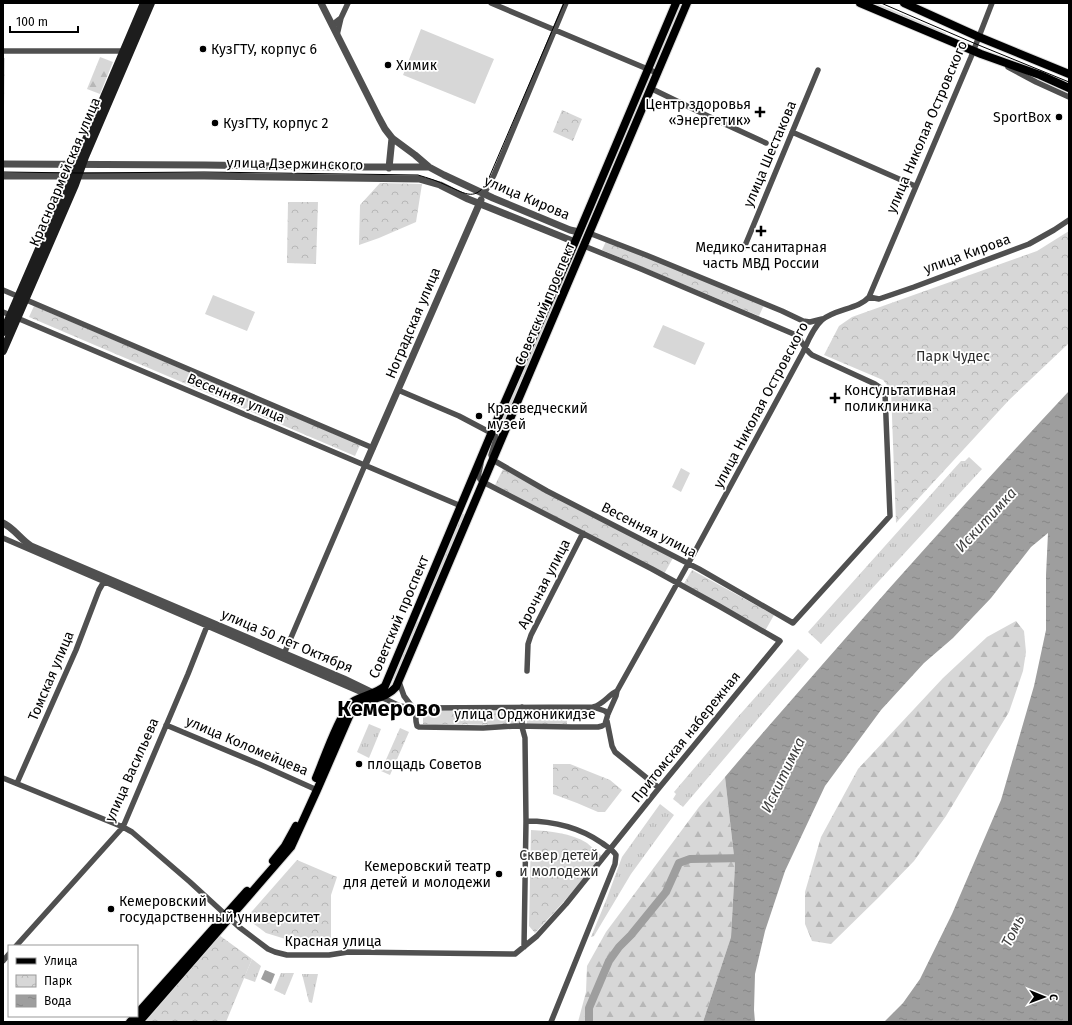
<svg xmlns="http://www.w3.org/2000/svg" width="1072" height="1025" font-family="'Fira Sans',sans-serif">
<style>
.grass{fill:url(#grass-tufts)}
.forest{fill:url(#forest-firs)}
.park{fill:url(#park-crowns)}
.garden{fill:#d7d7d7}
.water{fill:url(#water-ripples)}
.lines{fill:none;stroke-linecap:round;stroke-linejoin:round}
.river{stroke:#9e9e9e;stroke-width:8}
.primary-casing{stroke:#dbdbdb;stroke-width:10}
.minor{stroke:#505050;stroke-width:5.5}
.tertiary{stroke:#505050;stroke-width:7}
.secondary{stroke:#1d1d1d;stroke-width:8}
.primary{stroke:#000;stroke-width:8}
.tram{stroke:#000;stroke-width:1}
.poi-dot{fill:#000;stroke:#fff;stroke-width:1.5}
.labels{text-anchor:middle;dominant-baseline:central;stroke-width:3.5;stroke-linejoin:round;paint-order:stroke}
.poi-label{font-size:14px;fill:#000;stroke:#fff;text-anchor:start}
.street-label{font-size:14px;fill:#000;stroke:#fff}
.park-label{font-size:14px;fill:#2e2e2e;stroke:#fff}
.water-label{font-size:15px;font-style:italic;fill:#3f3f3f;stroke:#fff}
.town-label{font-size:22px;font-weight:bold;fill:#000;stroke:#fff}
</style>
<defs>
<pattern id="grass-tufts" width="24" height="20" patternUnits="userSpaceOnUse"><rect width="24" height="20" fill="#d7d7d7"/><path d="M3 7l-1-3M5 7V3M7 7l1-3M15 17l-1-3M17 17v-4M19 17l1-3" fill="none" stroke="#b7b7b7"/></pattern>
<pattern id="forest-firs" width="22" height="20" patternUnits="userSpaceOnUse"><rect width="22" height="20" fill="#d7d7d7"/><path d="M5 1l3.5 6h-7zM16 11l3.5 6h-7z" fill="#b7b7b7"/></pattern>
<pattern id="park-crowns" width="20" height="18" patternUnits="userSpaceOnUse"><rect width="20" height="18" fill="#d7d7d7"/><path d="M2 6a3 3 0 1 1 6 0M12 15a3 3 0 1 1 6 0" fill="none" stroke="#b7b7b7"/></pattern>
<pattern id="water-ripples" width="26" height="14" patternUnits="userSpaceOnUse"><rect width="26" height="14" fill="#9e9e9e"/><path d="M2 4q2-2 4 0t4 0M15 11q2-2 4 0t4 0" fill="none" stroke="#868686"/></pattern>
</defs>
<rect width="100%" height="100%" fill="#fff"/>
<path class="grass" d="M 869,3 L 876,3 L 946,33 L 945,36 Z
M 553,301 L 556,303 L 503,427 L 498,426 Z
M 969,457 L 982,469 L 821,644 L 808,632 L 961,461 L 965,461 Z
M 461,513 L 466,515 L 431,598 L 427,599 L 426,598 Z
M 415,621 L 420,623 L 396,680 L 391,678 Z
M 798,649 L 809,659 L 683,807 L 673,799 L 676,794 L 674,792 L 736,719 Z
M 369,724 L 381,729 L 369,758 L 357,752 Z
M 660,804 L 674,815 L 631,874 L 594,936 L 591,937 L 607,898 L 622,857 Z
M 252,959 L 261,966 L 255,982 L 244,978 Z
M 281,973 L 294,973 L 285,995 L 274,990 Z
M 302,974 L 318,974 L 312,1003 L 309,1002 Z"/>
<path class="forest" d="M 100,57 L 113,62 L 100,94 L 87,89 Z
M 1016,621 L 1024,631 L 1026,652 L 1023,671 L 1009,712 L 946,816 L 914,861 L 879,897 L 831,944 L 812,941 L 805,924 L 805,892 L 821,837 L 858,769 L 943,678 L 987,637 Z
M 725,777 L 735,865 L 731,937 L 703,1022 L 578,1022 L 586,992 L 587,966 L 606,932 L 699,807 Z"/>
<path class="park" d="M 3,58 L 5,58 L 3,154 Z
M 562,110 L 582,119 L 573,141 L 553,132 Z
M 380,183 L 422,184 L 416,222 L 379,238 L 359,245 L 360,205 Z
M 288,202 L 318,202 L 316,264 L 287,263 Z
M 1069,231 L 1069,343 L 1009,400 L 896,523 L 891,390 L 883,380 L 824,355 L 839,326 L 852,317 L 1037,251 Z
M 607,239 L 764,305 L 759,316 L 602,250 Z
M 34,306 L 360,445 L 355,456 L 29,317 Z
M 503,469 L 673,558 L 664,574 L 495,485 Z
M 692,570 L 774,615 L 765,631 L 682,587 Z
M 423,710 L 521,711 L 520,725 L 423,724 Z
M 527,710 L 567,710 L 567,724 L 527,724 Z
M 400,728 L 409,732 L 390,775 L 381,771 Z
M 553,764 L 570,764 L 610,780 L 622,790 L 605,812 L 598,812 L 577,803 L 553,794 Z
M 531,830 C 550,831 571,833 587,843 C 592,847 597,852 602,856 L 568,897 L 535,933 L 529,926 Z
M 297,860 L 337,877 L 331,895 L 331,939 L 324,945 L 305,945 L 266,933 L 246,918 Z
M 219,935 L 252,959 L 226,1022 L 144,1022 Z"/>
<path class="garden" d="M 421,29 L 494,59 L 475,104 L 403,75 Z
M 213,295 L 255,312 L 247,331 L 205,314 Z
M 663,325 L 705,343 L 695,365 L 653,347 Z
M 681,468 L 690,473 L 681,492 L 672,487 Z"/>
<path class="water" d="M 1069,391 L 1069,1022 L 884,1022 L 903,1003 L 920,979 L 952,914 L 1001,800 L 1034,686 L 1046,630 L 1046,575 L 1048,533 L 1031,547 L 991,598 L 953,638 L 924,663 L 881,710 L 825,786 L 785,871 L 765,931 L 755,974 L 754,1010 L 755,1022 L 703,1022 L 731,937 L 735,865 L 725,777 C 757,739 790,702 822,665 C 903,572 985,481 1069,391 Z
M 911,404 L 915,404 C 919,408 915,411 912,414 L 909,414 L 907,412 C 907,408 908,406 911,404 Z
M 265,970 L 275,974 L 271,984 L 261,979 Z"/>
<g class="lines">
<path class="river" d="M 589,1022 L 589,1008 L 609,961 L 619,947 L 631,935 L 666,892 L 679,863 L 690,859 L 745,858"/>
<g class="primary-casing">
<path id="primary" d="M 860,3 L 981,54 L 1040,75 L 1069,88
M 904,3 L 979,37 L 1069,74
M 316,778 C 323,762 341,709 354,701 C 364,695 376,694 385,686 L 494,427 L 575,242 L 676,3
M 273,861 L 285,846 L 296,826
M 137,1014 L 247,891
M 130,1022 L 136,1016
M 139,1022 L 291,847 L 317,790 L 348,719 C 350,714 353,708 357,706 C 370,698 386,699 396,687 L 687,3"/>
</g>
<path class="minor" d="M 491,3 L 657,73
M 332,25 L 341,18 L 348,3
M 337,35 L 341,18
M 3,51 L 123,51
M 1008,67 L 1036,82 L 1069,97
M 650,88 L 714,119 L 766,143
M 792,132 L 915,186
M 484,194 L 494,175 L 566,3
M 589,233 L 646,255 L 782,311 L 803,321 L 810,322 L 822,319
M 744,248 L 818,70
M 3,290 L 373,448
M 869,297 L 879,299 L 914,287 L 1029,244 L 1054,230 L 1069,220
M 3,312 L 461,506
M 398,390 L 459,416 L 495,435 L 496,439 L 491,455 L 493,460 L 547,491 L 699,569 L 793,623 L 890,516 L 885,393 L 881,388 L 875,384 L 812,355 C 805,350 802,341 796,335 L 641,269 L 584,246
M 3,538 L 367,695
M 284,654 L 365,465
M 527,671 L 528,644 L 531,635 L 583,533
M 399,682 L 404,696 L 413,708
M 379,697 L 381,697 L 400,706 L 413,708 L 593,707 C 604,704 608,695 617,691
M 418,707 C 415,714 415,719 417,726 L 419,727 L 483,728 L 516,726 L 572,727 L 598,727 L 602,726 L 605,724 L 608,714 L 616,696 L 617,691 L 693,555 L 803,352 C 808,341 813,328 822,320 C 834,309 859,309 869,297 L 971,57 L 992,3
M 522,707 L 522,727 L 525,738 L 526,821 L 524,947
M 593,707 L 605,711 L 608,714
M 607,721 L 612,746 L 615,752 L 659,788
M 166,725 L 259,764 L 317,790
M 3,778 L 123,827 L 132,832 L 190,882 L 239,927 L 268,949 L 275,952 L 287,955 L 329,955 L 348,952 L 515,954 L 537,936 L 566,904 L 659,788 L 780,641 L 719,606 L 652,569 L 483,482 C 474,476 482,469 481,460
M 17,783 L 76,650 L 99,590 L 106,578
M 526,821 C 554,821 579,827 602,843 C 607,847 613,850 616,855 L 615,864 L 551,1022
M 16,946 L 123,827 L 188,674 L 207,626 L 207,624
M 3,961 L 9,954"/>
<path class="tertiary" d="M 321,3 L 379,118 L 385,129 L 392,138 L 415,155 L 429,167 L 444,175 L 493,198 L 570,230 L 579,232
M 3,164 L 205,165 L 331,167 L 429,167
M 389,168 L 392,138
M 3,176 L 204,176 L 419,179 L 440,185 L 468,199 L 575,242
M 365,465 L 481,200
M 3,523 C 14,528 20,539 31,546 L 344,679 L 375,694"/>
<path class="secondary" d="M 3,332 L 70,177 L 144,3
M 3,351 L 75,185 L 85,157 L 151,3"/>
<use href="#primary" class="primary"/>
<path class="tram" d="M 881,3 L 976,44 L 1069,82
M 3,172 L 79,173 L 204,172 L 418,175 C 428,178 438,181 448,186 C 466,194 476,202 488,180 L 564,3"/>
</g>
<g class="poi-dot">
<circle cx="203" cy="49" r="4"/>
<circle cx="388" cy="65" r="4"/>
<path d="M758 106h4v4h4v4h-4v4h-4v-4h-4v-4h4z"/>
<circle cx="1059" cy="117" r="4"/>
<circle cx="215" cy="123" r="4"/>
<path d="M759 225h4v4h4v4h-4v4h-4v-4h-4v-4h4z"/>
<path d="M833 392h4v4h4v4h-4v4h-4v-4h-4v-4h4z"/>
<circle cx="479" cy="416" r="4"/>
<circle cx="359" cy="764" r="4"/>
<circle cx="499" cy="874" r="4"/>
<circle cx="111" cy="909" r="4"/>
</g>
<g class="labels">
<g class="poi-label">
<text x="211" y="49">КузГТУ, корпус 6</text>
<text x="396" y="65">Химик</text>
<text x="751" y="104" text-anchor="end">Центр здоровья<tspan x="751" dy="16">«Энергетик»</tspan></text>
<text x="1051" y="117" text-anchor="end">SportBox</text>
<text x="223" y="123">КузГТУ, корпус 2</text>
<text x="761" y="247" text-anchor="middle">Медико-санитарная<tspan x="761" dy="16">часть МВД России</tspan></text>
<text x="844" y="390">Консультативная<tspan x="844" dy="16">поликлиника</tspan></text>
<text x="487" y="408">Краеведческий<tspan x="487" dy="16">музей</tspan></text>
<text x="367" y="764">площадь Советов</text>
<text x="491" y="866" text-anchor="end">Кемеровский театр<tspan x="491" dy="16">для детей и молодежи</tspan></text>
<text x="119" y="901">Кемеровский<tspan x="119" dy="16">государственный университет</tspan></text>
</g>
<g class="street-label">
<text transform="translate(927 127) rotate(-67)">улица Николая Островского</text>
<text transform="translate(770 154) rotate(-67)">улица Шестакова</text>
<text transform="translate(295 164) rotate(1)">улица Дзержинского</text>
<text transform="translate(65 172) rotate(-67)">Красноармейская улица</text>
<text transform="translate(527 198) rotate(23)">улица Кирова</text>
<text transform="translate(967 254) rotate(-20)">улица Кирова</text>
<text transform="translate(545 304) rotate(-67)">Советский проспект</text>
<text transform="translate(413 323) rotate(-67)">Ноградская улица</text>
<text transform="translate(236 398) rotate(23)">Весенняя улица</text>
<text transform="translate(761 405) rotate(-62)">улица Николая Островского</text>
<text transform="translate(649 530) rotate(27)">Весенняя улица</text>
<text transform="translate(544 584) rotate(-63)">Арочная улица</text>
<text transform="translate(399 617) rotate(-67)">Советский проспект</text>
<text transform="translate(287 641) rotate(23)">улица 50 лет Октября</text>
<text transform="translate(51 676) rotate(-67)">Томская улица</text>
<text x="525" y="714">улица Орджоникидзе</text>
<text transform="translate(686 737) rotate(-51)">Притомская набережная</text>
<text transform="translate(247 746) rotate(23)">улица Коломейцева</text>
<text transform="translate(132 770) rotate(-66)">улица Васильева</text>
<text x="333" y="941">Красная улица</text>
</g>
<g class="park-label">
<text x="953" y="356">Парк Чудес</text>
<text x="559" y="855">Сквер детей<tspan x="559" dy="16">и молодежи</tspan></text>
</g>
<g class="water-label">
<text transform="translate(986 520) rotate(-47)">Искитимка</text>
<text transform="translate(783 775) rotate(-64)">Искитимка</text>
<text transform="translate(1013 931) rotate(-63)">Томь</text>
</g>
<g class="town-label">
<text x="389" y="708">Кемерово</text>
</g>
</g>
<rect width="1072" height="1025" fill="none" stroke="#000000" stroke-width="8"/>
<rect x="8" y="945" width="130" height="72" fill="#ffffff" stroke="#999999"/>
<rect x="16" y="958" width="20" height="6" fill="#000000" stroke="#999999"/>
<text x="44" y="965" font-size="12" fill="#000000">Улица</text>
<rect x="16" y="975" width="20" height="12" fill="url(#park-crowns)" stroke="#999999"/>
<text x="44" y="985" font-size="12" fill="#000000">Парк</text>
<rect x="16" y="995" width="20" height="12" fill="url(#water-ripples)" stroke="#999999"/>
<text x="44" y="1005" font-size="12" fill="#000000">Вода</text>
<g transform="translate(1044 997) rotate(91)" stroke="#ffffff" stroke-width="3" paint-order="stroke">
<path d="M0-3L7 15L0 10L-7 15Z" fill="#000000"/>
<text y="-6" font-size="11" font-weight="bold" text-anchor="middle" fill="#000000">С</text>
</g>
<path d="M10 26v6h68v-6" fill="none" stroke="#000000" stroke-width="2"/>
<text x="16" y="26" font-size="12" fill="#000000" stroke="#ffffff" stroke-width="3" paint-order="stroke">100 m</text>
</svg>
